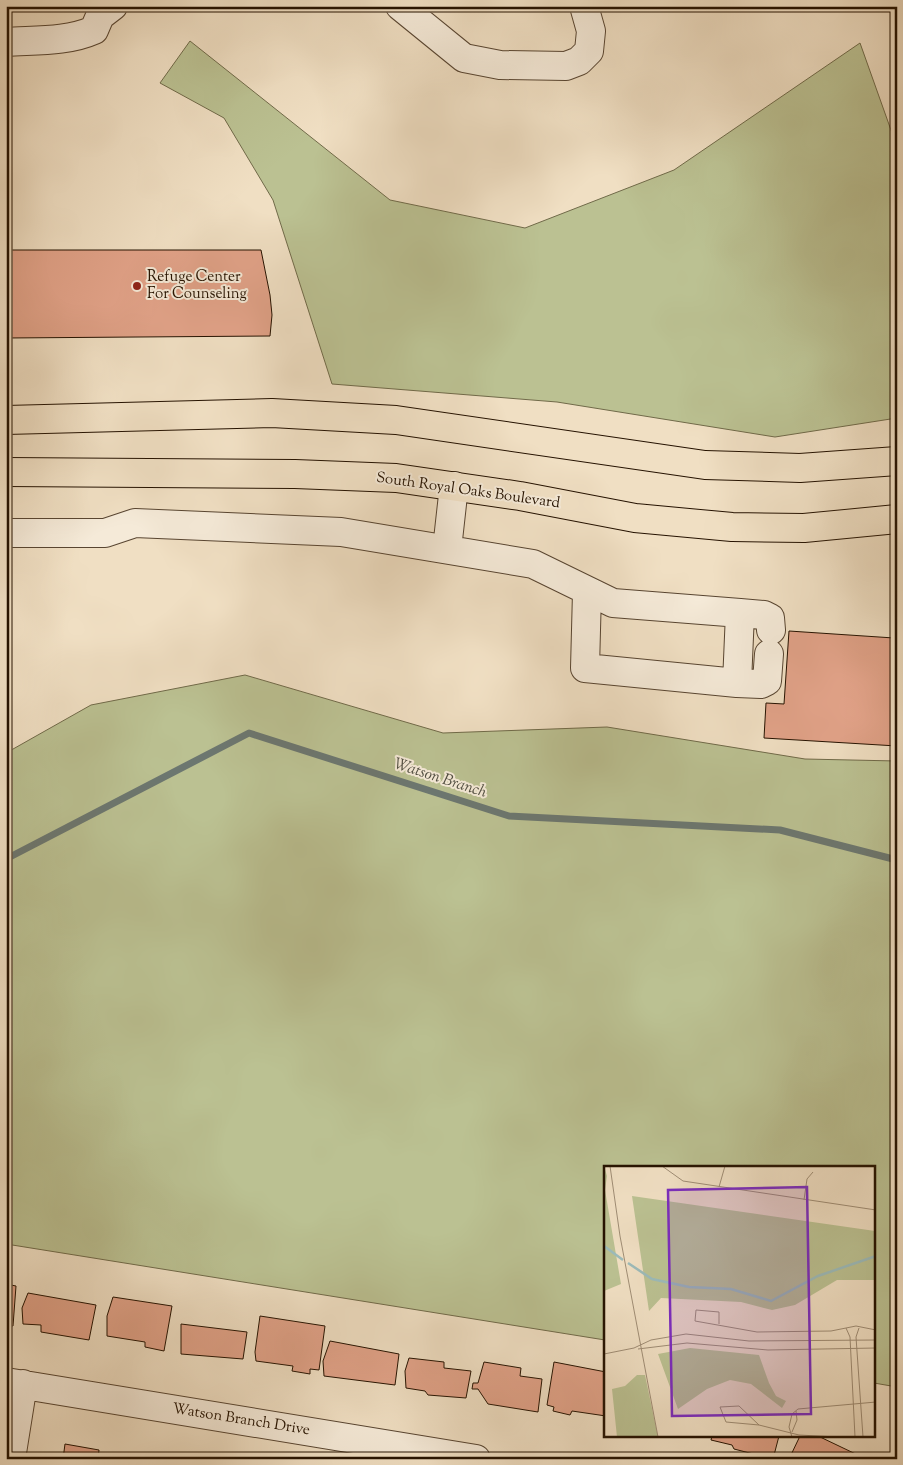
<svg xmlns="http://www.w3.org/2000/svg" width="903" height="1465" font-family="'Sorts Mill Goudy',serif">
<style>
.green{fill:#bbc192;stroke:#706a49}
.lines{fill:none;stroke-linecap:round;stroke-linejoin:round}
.stream{stroke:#6c7770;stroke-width:7}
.building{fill:#e1a288;stroke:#251200}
.minor-casing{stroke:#584531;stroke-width:30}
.major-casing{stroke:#251200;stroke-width:30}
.minor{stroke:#f5ead8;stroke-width:28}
.major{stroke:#f0dfc3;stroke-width:28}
.poi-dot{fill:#8f2418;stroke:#f5ead8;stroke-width:2}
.labels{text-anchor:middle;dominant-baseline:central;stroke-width:4;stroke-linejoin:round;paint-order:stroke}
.poi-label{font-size:15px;fill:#251200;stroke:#f5ead8;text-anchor:start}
.street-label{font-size:15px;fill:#251200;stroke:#f5ead8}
.water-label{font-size:16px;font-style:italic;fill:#4f4d41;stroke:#f5ead8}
.inset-river{fill:none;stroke:#9cbbba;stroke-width:2.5}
.inset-road{fill:none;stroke:#9f8d75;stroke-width:1}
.view{fill:#7b2cbf;fill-opacity:0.15;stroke:#7b2cbf;stroke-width:2.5}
.inset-edge{fill:none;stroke:#251200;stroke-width:2.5}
</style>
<rect width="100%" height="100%" fill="#f0dfc3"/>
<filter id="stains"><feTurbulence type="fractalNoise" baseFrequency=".004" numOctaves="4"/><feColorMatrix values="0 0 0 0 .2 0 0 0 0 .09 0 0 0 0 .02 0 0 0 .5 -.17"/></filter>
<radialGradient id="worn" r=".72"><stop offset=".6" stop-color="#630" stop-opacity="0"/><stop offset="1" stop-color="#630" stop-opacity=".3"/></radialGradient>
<path class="green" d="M 190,41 L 390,200 L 525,228 L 674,170 L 860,43 L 897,147 L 897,418 L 775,437 L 557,402 L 332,384 L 273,200 L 224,118 L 160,83 Z
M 245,675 L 443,733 L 607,727 L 805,759 L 897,761 L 897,1387 L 874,1383 L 874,1168 L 606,1168 L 605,1340 L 6,1244 L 6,753 L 91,705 Z"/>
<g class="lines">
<path class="stream" d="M 6,859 L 249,733 L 509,816 L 780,830 L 897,860"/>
</g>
<path class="building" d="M 6,250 L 261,250 L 270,295 L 272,315 L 270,336 L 6,338 Z
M 895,619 L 897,619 L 897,746 L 764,738 L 766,703 L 784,704 L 789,631 L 894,638 Z
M 6,1284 L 16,1286 L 13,1326 L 6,1325 Z
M 28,1293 L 96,1305 L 89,1340 L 41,1332 L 41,1325 L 23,1324 L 22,1308 Z
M 113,1297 L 172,1306 L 164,1351 L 145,1347 L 145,1342 L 107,1336 L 107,1316 Z
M 260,1316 L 325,1326 L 319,1370 L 310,1369 L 310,1374 L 292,1371 L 293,1366 L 256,1361 L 255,1352 Z
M 181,1324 L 247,1332 L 243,1359 L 181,1354 Z
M 330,1341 L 399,1354 L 395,1385 L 324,1376 L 323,1361 Z
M 409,1358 L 444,1362 L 444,1368 L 471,1371 L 466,1398 L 428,1395 L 425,1391 L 406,1388 L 405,1371 Z
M 484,1362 L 521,1368 L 520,1376 L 542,1379 L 538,1412 L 488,1404 L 478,1389 L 472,1389 L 473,1383 L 478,1383 Z
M 554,1362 L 606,1372 L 606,1416 L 572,1411 L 570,1415 L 553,1411 L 554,1407 L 547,1405 Z
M 712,1436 L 779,1436 L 773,1459 L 734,1449 L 732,1445 L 711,1440 Z
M 800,1436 L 818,1436 L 862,1457 L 789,1459 Z
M 65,1444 L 99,1450 L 98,1459 L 63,1459 Z
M 135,1454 L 163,1458 L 163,1459 L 134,1459 Z"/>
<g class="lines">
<g class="minor-casing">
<path id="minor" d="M 400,6 L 464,58 L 500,65 L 566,66 L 579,61 L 589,51 L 591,31 L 584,6
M 6,42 C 36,40 67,42 94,30 L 100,16 L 113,6
M 6,533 L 105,533 L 135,523 L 341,532 L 533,564 L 613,603 L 740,613 L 737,683 L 585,668 L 587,592
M 447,549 L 454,486
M 740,613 L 764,615 L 770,618 L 771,630
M 737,683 L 761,684 L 767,681 L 769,654
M 6,1382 L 476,1459
M 11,1459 L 23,1384"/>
</g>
<g class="major-casing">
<path id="major" d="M 6,420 L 272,413 L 396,420 L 705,465 L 800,468 L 897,461
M 6,472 L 295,474 L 396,478 L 520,496 L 635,518 L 732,527 L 804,528 L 897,519"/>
</g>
<use href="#minor" class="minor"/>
<use href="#major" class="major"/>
</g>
<circle class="poi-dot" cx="137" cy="286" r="5"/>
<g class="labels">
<g class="poi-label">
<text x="147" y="277">Refuge Center<tspan x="147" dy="17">For Counseling</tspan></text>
</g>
<g class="street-label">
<text transform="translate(468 491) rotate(8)">South Royal Oaks Boulevard</text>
<text transform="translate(241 1420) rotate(9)">Watson Branch Drive</text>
</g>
<g class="water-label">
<text transform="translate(440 779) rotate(18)">Watson Branch</text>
</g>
</g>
<g transform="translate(604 1166)">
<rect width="271" height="271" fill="#f0dfc3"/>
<path d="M 0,0 L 3,10 L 1,24 L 17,118 L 0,125 ZM 28,30 L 271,65 L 271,114 L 233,114 L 191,139 L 168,144 L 137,136 L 57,132 L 45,145 ZM 86,182 L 155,189 L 165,217 L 172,230 L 182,235 L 178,242 L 147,218 L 126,214 L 103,223 L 74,243 L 54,188 ZM 33,209 L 41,209 L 54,271 L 13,271 L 8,223 L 21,220 Z" fill="#bbc192"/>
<path class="inset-river" d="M 0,80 L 19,94M 24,97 L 48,113 L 85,121 L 127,123 L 167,135 L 214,110 L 272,90"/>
<path class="inset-road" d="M 6,0 L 16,70 L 54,271M 58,0 L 79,15 L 272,44M 115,21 L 121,0M 200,34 L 203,13 L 209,6M 115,158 L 115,146 L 92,144 L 91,155 L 153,166 L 227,165 L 252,160 L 272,164M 242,162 L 246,171 L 251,271M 255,162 L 252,171 L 259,271M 30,182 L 47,174 L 82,168 L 145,175 L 272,174M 34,183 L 83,177 L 164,184 L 272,182M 0,188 L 30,182M 155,259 L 135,240 L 116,241 L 122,256 L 155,259 L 195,269 L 233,271M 188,266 L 193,254 L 192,245M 188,271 L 185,261 L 188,248 L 194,243 L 272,236"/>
<path class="view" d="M 203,21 L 207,248 L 68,250 L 64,24 Z"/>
<rect width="271" height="271" class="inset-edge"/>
</g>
<rect width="903" height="1465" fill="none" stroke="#f0dfc3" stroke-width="25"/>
<rect x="8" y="8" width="888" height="1450" fill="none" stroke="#251200" stroke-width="2.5"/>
<rect x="12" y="12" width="878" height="1440" fill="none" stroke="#251200"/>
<rect width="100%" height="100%" filter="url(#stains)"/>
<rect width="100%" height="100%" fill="url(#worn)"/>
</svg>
